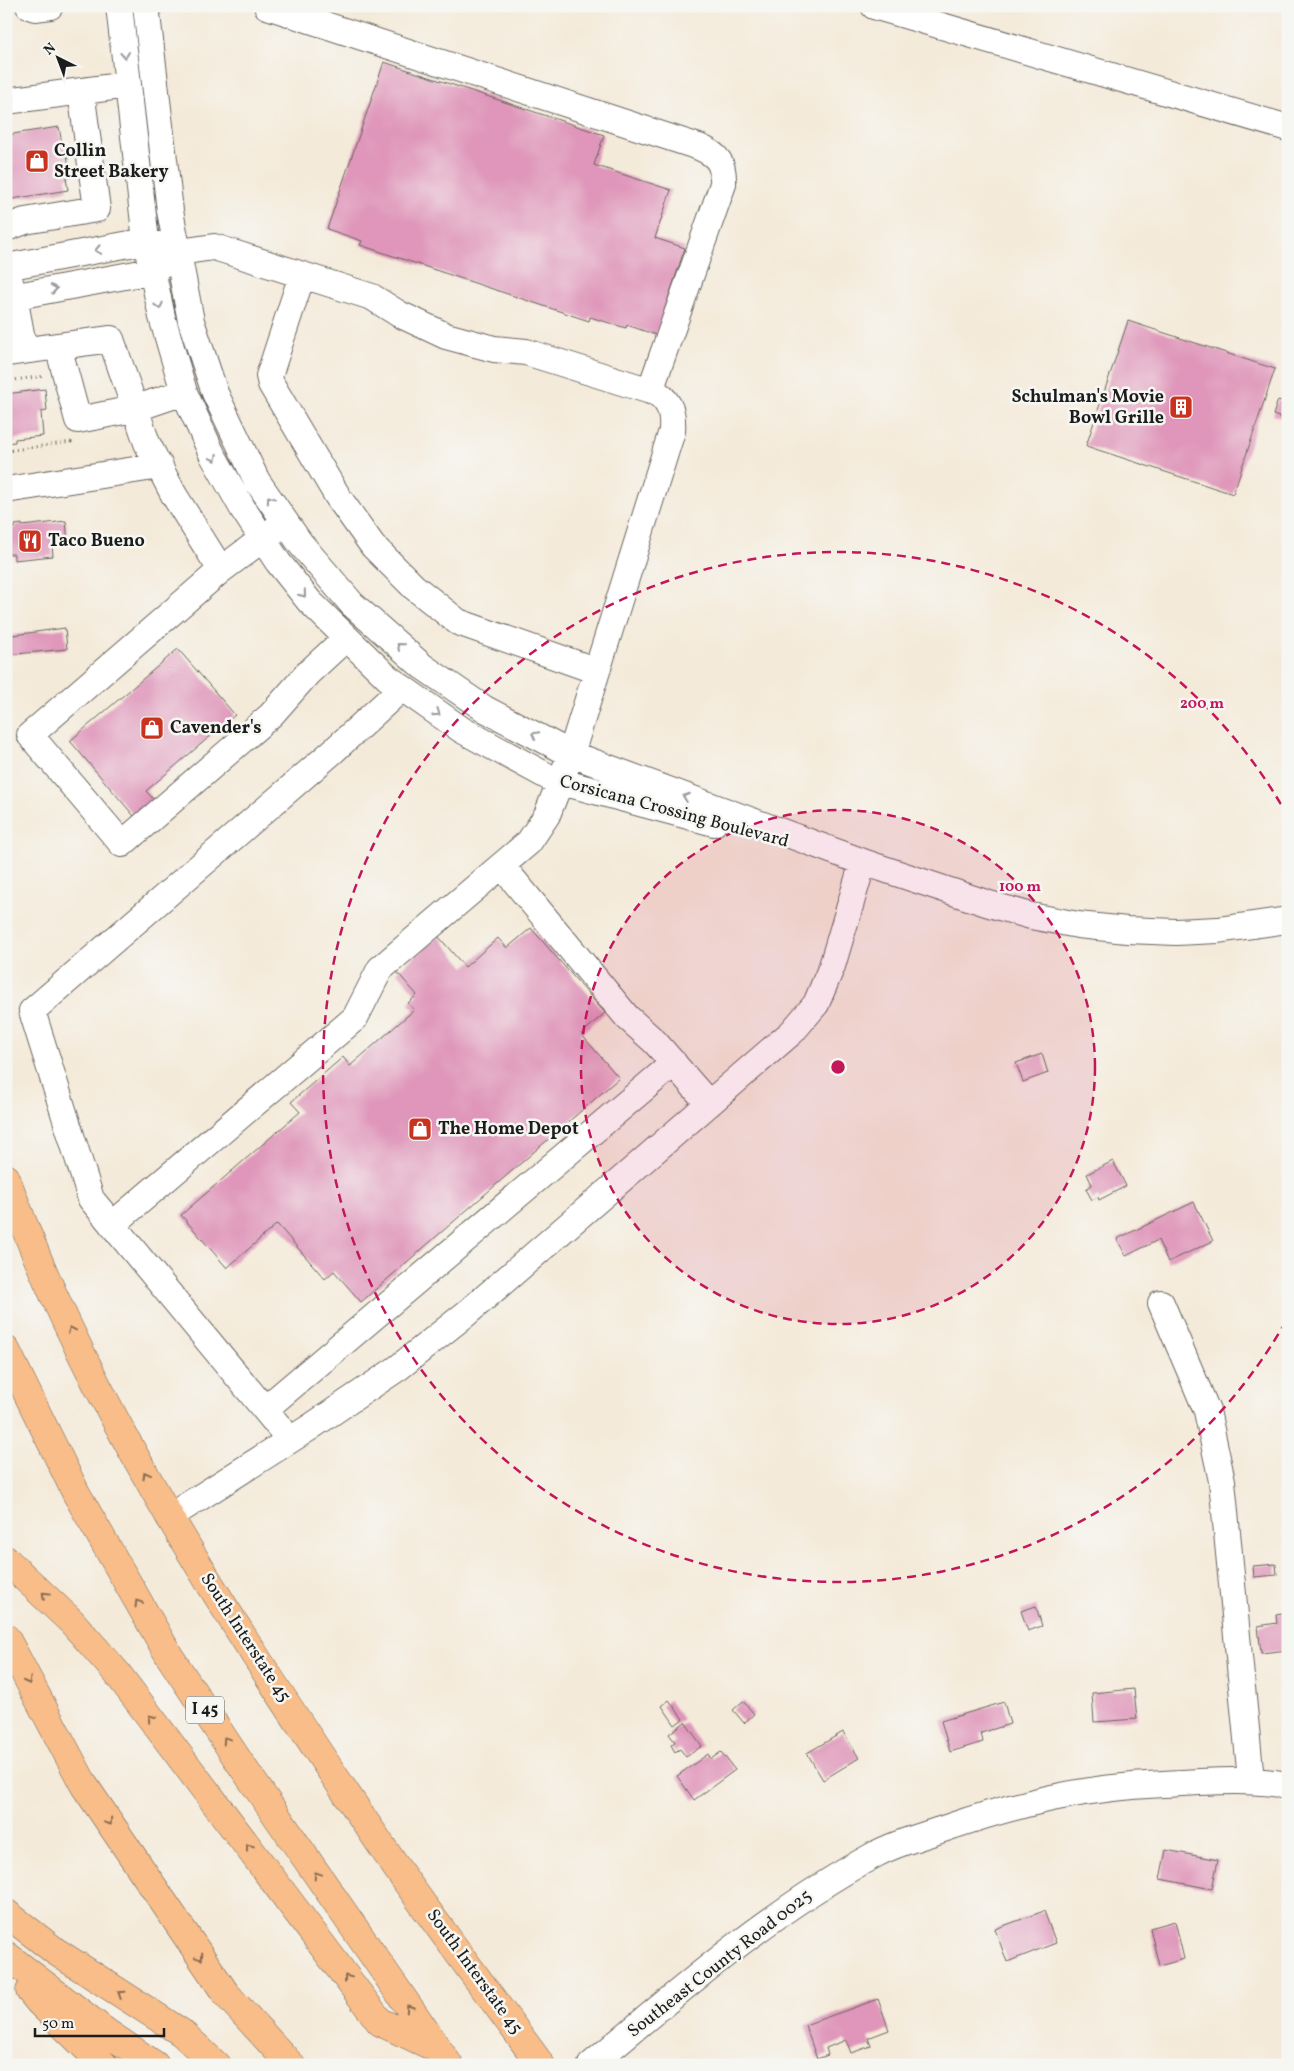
<svg xmlns="http://www.w3.org/2000/svg" width="1294" height="2071" font-family="Vollkorn,serif">
<style>
.building{fill:#df96ba}
.lines{fill:none;stroke-linecap:round;stroke-linejoin:round}
.minor-casing{stroke:#68645e;stroke-width:28}
.major-casing{stroke:#68645e;stroke-width:29}
.highway-casing{stroke:#68645e;stroke-width:29}
.path{stroke:#68645e;stroke-width:3;stroke-dasharray:1 4;stroke-linecap:butt}
.minor{stroke:#fff;stroke-width:26}
.major{stroke:#f8bd88;stroke-width:28}
.highway{stroke:#f8bd88;stroke-width:28}
.oneway{stroke:#999}
.oneway2{stroke:#8a6c52}
.ring{fill:none;stroke:#c2185b;stroke-width:2.5;stroke-dasharray:9 6}
.labels{text-anchor:middle;dominant-baseline:central;stroke-width:5;stroke-linejoin:round;paint-order:stroke}
.shield{fill:#f6f6f2;stroke:#5d5d5c;stroke-width:1}
.shield-label{font-size:16px;font-weight:bold;fill:#1c1c1c}
.poi-label{font-size:18px;font-weight:bold;fill:#1c1c1c;stroke:#f6f6f2;text-anchor:start}
.street-label{font-size:18px;fill:#1c1c1c;stroke:#f6f6f2}
.centre{fill:#c2185b;stroke:#f6f6f2;stroke-width:2.5}
.ring-label{font-size:15px;text-anchor:middle;font-weight:bold;fill:#c2185b;stroke:#f6f6f2;stroke-width:5;stroke-linejoin:round;paint-order:stroke}
</style>
<rect width="100%" height="100%" fill="#f6f6f2"/>
<filter id="ink" filterUnits="userSpaceOnUse"><feTurbulence type="fractalNoise" baseFrequency=".02" numOctaves="2"/><feDisplacementMap in="SourceGraphic" scale="10" xChannelSelector="R" yChannelSelector="G"/><feConvolveMatrix kernelMatrix="1 2 1 2 8 2 1 2 1" color-interpolation-filters="sRGB"/></filter>
<filter id="wash" filterUnits="userSpaceOnUse"><feTurbulence type="fractalNoise" baseFrequency=".0096" numOctaves="4" result="noise"/><feDisplacementMap in="SourceGraphic" scale="20" xChannelSelector="R" yChannelSelector="G"/><feGaussianBlur stdDeviation="1.12" result="paint"/><feColorMatrix in="noise" values="0 0 0 0 0 0 0 0 0 0 0 0 0 0 0 0 0 1.4 0 .05"/><feComposite in="paint" operator="in"/></filter>
<g filter="url(#wash)">
<rect width="100%" height="100%" fill="#f4ead9"/>
<g id="blocks">
<path class="building" d="M 384,62 L 604,135 L 594,165 L 671,190 L 655,238 L 685,248 L 656,335 L 627,325 L 626,328 L 590,317 L 589,321 L 360,245 L 362,241 L 327,229 Z
M 59,127 L 62,144 L 65,144 L 71,177 L 66,178 L 68,190 L 6,200 L 6,135 Z
M 1128,321 L 1275,369 L 1233,494 L 1086,446 Z
M 45,389 L 47,411 L 41,412 L 43,436 L 15,439 L 15,442 L 6,443 L 6,394 Z
M 1278,400 L 1288,403 L 1288,420 L 1273,415 Z
M 66,521 L 68,543 L 52,545 L 53,556 L 14,560 L 14,554 L 7,554 L 6,529 L 15,528 L 15,525 L 22,524 L 22,526 Z
M 65,628 L 67,649 L 6,655 L 6,636 Z
M 178,649 L 235,715 L 146,791 L 154,800 L 134,816 L 70,741 Z
M 531,928 L 605,1013 L 581,1034 L 619,1078 L 361,1302 L 334,1271 L 325,1279 L 277,1224 L 227,1268 L 181,1215 L 300,1112 L 291,1102 L 343,1057 L 350,1066 L 414,1010 L 408,1003 L 417,995 L 397,972 L 438,936 L 465,967 L 498,938 L 507,948 Z
M 1042,1054 L 1048,1073 L 1023,1082 L 1016,1063 Z
M 1113,1161 L 1126,1186 L 1099,1200 L 1098,1197 L 1092,1200 L 1086,1189 L 1092,1185 L 1087,1174 Z
M 1194,1202 L 1213,1241 L 1168,1262 L 1158,1240 L 1126,1256 L 1117,1239 Z
M 1276,1564 L 1277,1575 L 1254,1577 L 1253,1566 Z
M 1036,1606 L 1042,1626 L 1028,1631 L 1021,1611 Z
M 1288,1612 L 1288,1650 L 1261,1653 L 1258,1626 L 1277,1623 L 1276,1614 Z
M 1134,1689 L 1137,1719 L 1094,1722 L 1092,1693 Z
M 669,1700 L 683,1719 L 675,1725 L 662,1706 Z
M 743,1701 L 754,1714 L 744,1723 L 733,1710 Z
M 1004,1702 L 1010,1724 L 981,1733 L 983,1742 L 950,1752 L 941,1721 Z
M 685,1722 L 702,1746 L 686,1757 L 680,1749 L 675,1752 L 671,1745 L 675,1742 L 669,1734 Z
M 843,1732 L 859,1758 L 823,1780 L 807,1753 Z
M 721,1752 L 735,1770 L 694,1800 L 677,1776 L 708,1754 L 711,1759 Z
M 1166,1850 L 1218,1860 L 1212,1889 L 1160,1879 Z
M 1044,1911 L 1056,1943 L 1007,1962 L 995,1929 Z
M 1175,1921 L 1184,1959 L 1159,1966 L 1150,1928 Z
M 878,1999 L 889,2030 L 868,2038 L 871,2046 L 851,2053 L 846,2040 L 826,2048 L 828,2055 L 817,2059 L 805,2025 Z"/>
</g>
</g>
<g filter="url(#ink)">
<use href="#blocks" fill-opacity="0" stroke="#68645e" stroke-width="1"/>
<g class="lines">
<g class="minor-casing">
<path id="minor" d="M 29,6 L 35,8 L 50,6
M 119,6 L 146,241 L 162,317 L 184,392 L 212,454 L 243,509 L 278,562 L 309,601 L 388,678 L 462,730 L 554,780 L 714,823
M 146,6 L 170,211 L 191,321 L 215,393 L 257,481 L 300,543 L 352,604 L 422,666 L 485,709 L 571,754 L 863,862 L 986,903 L 1031,916 L 1078,925 L 1127,930 L 1176,932 L 1218,930 L 1288,920
M 267,6 L 699,147 C 718,155 724,163 723,184 L 650,391
M 874,6 L 1288,128
M 6,101 L 128,85
M 6,228 L 25,221 L 97,209 L 81,91
M 6,267 L 146,241 L 179,252 L 214,247 L 372,297 L 399,314 L 446,336 L 494,349 L 526,352 L 657,393 C 671,403 673,414 672,431 L 571,754 L 547,815 L 529,842 L 380,969 L 355,1018 L 112,1225
M 302,275 L 269,376 L 271,384 L 338,497 L 373,546 L 414,587 L 458,622 L 597,671
M 9,279 L 14,296 L 24,350
M 6,298 L 152,271 L 165,262
M 58,346 L 78,420 L 134,409 L 184,392
M 6,353 L 111,339 L 147,443 L 174,495 L 221,570
M 6,490 L 160,466
M 277,528 L 221,570 L 30,735 L 122,844 L 271,715 L 308,673 L 346,638
M 502,866 L 627,1017 L 655,1042 L 709,1104
M 1161,1303 L 1207,1411 L 1222,1481 L 1251,1780
M 265,1409 L 674,1063
M 290,1440 L 91,1199 L 32,1011 L 331,753 L 402,688
M 169,1517 L 309,1428 L 398,1368 L 467,1313 L 792,1032 L 816,1004 L 832,966 L 863,862
M 591,2065 C 681,1989 772,1910 876,1854 C 898,1842 923,1836 946,1828 C 1019,1803 1086,1787 1163,1784 C 1205,1782 1246,1778 1288,1785"/>
</g>
<g class="major-casing">
<path id="major" d="M 6,1178 C 57,1319 129,1452 207,1579 C 267,1677 331,1772 396,1867 C 443,1934 493,1999 541,2065
M 6,1913 L 55,1951 L 182,2033 L 216,2065
M 6,1955 L 106,2032 L 155,2065
M 30,1991 L 39,2002 L 104,2065"/>
</g>
<g class="highway-casing">
<path id="highway" d="M 6,1350 L 76,1493 L 170,1657 L 240,1763 L 449,2065
M 6,1560 L 72,1622 L 117,1673 L 380,2022 L 436,2048
M 6,1638 L 84,1785 L 226,1994 L 291,2065"/>
</g>
<path class="path" d="M 6,381 L 45,376
M 6,451 L 71,442 L 70,440"/>
<use href="#minor" class="minor"/>
<use href="#major" class="major"/>
<use href="#highway" class="highway"/>
</g>
<defs><path id="oneway-chevron" d="M-2-3.5L2.5 0L-2 3.5" fill="none" stroke-width="1.6" stroke-linecap="round" stroke-linejoin="round" transform="scale(1.25)"/></defs>
<g class="oneway">
<use href="#oneway-chevron" transform="translate(125 55) rotate(83)"/>
<use href="#oneway-chevron" transform="translate(98 250) rotate(169)"/>
<use href="#oneway-chevron" transform="translate(54 289) rotate(-10)"/>
<use href="#oneway-chevron" transform="translate(159 306) rotate(77)"/>
<use href="#oneway-chevron" transform="translate(214 458) rotate(62)"/>
<use href="#oneway-chevron" transform="translate(270 499) rotate(-125)"/>
<use href="#oneway-chevron" transform="translate(303 594) rotate(51)"/>
<use href="#oneway-chevron" transform="translate(400 646) rotate(-139)"/>
<use href="#oneway-chevron" transform="translate(437 713) rotate(35)"/>
<use href="#oneway-chevron" transform="translate(535 735) rotate(-152)"/>
<use href="#oneway-chevron" transform="translate(686 797) rotate(-160)"/>
</g>
<g class="oneway2">
<use href="#oneway-chevron" transform="translate(71 1330) rotate(-115)"/>
<use href="#oneway-chevron" transform="translate(146 1475) rotate(-119)"/>
<use href="#oneway-chevron" transform="translate(45 1595) rotate(-136)"/>
<use href="#oneway-chevron" transform="translate(138 1603) rotate(-121)"/>
<use href="#oneway-chevron" transform="translate(28 1681) rotate(63)"/>
<use href="#oneway-chevron" transform="translate(151 1718) rotate(-128)"/>
<use href="#oneway-chevron" transform="translate(226 1740) rotate(-124)"/>
<use href="#oneway-chevron" transform="translate(109 1822) rotate(56)"/>
<use href="#oneway-chevron" transform="translate(249 1847) rotate(-127)"/>
<use href="#oneway-chevron" transform="translate(317 1875) rotate(-124)"/>
<use href="#oneway-chevron" transform="translate(200 1957) rotate(56)"/>
<use href="#oneway-chevron" transform="translate(347 1978) rotate(-127)"/>
<use href="#oneway-chevron" transform="translate(121 1994) rotate(-147)"/>
<use href="#oneway-chevron" transform="translate(409 2008) rotate(-125)"/>
</g>
</g>
<circle cx="838" cy="1067" r="257" fill="#c2185b" fill-opacity=".12"/>
<g class="ring">
<circle cx="838" cy="1067" r="257"/>
<path d="M1286 1321A515 515 0 1 1 1286 813"/>
</g>
<defs>
<g id="shop-square" transform="scale(1.25)"><rect x="-9" y="-9" width="18" height="18" rx="4" fill="#c8321e" stroke="#f6f6f2"/><path d="M-5-2.5h2.3a2.7 3.5 0 0 1 5.4 0H5L5.5 6h-11ZM-1.5-2.5h3a1.5 2.3 0 0 0-3 0Z" fill="#fff"/></g>
<g id="building-square" transform="scale(1.25)"><rect x="-9" y="-9" width="18" height="18" rx="4" fill="#c8321e" stroke="#f6f6f2"/><path d="M-4-6H4V6H1V3H-1V6H-4ZM-2.5-4.3h1.7v1.8h-1.7ZM.8-4.3h1.7v1.8H.8ZM-2.5-1h1.7V.8h-1.7ZM.8-1h1.7V.8H.8Z" fill="#fff"/></g>
<g id="restaurant-square" transform="scale(1.25)"><rect x="-9" y="-9" width="18" height="18" rx="4" fill="#c8321e" stroke="#f6f6f2"/><path d="M-5-6h1v4h1v-4h1v4h1v-4h1v5L-1.5 .5V6h-2V.5L-5-1ZM5-6V6H3V1.5H1.5Q1.5-4 5-6Z" fill="#fff"/></g>
</defs>
<g fill-rule="evenodd">
<use href="#shop-square" x="37" y="161"/>
<use href="#building-square" x="1181" y="407"/>
<use href="#restaurant-square" x="30" y="541"/>
<use href="#shop-square" x="152" y="728"/>
<use href="#shop-square" x="420" y="1129"/>
</g>
<g class="labels">
<rect class="shield" x="186" y="1696.5" width="38" height="27" rx="4"/>
<g class="shield-label">
<text x="205" y="1710">I 45</text>
</g>
<g class="poi-label">
<text x="54" y="151">Collin<tspan x="54" dy="21">Street Bakery</tspan></text>
<text x="1164" y="397" text-anchor="end">Schulman's Movie<tspan x="1164" dy="21">Bowl Grille</tspan></text>
<text x="48" y="541">Taco Bueno</text>
<text x="170" y="728">Cavender's</text>
<text x="438" y="1129">The Home Depot</text>
</g>
<g class="street-label">
<text transform="translate(674 812) rotate(15)">Corsicana Crossing Boulevard</text>
<text transform="translate(245 1638) rotate(57)">South Interstate 45</text>
<text transform="translate(720 1964) rotate(-38)">Southeast County Road 0025</text>
<text transform="translate(474 1972) rotate(54)">South Interstate 45</text>
</g>
</g>
<circle cx="838" cy="1067" r="8" class="centre"/>
<g class="ring-label">
<text x="1202" y="708">200 m</text>
<text x="1020" y="891">100 m</text>
</g>
<rect width="1294" height="2071" fill="none" stroke="#f6f6f2" stroke-width="25"/>
<g transform="translate(58 58) rotate(318)" stroke="#f6f6f2" stroke-width="4" paint-order="stroke">
<path d="M0-4L9 19L0 12L-9 19Z" fill="#1c1c1c"/>
<text y="-8" font-size="14" font-weight="bold" text-anchor="middle" fill="#1c1c1c">N</text>
</g>
<path d="M35 2028v8h129v-8" fill="none" stroke="#1c1c1c" stroke-width="2.5"/>
<text x="42" y="2028" font-size="15" fill="#1c1c1c" stroke="#f6f6f2" stroke-width="4" paint-order="stroke">50 m</text>
</svg>
